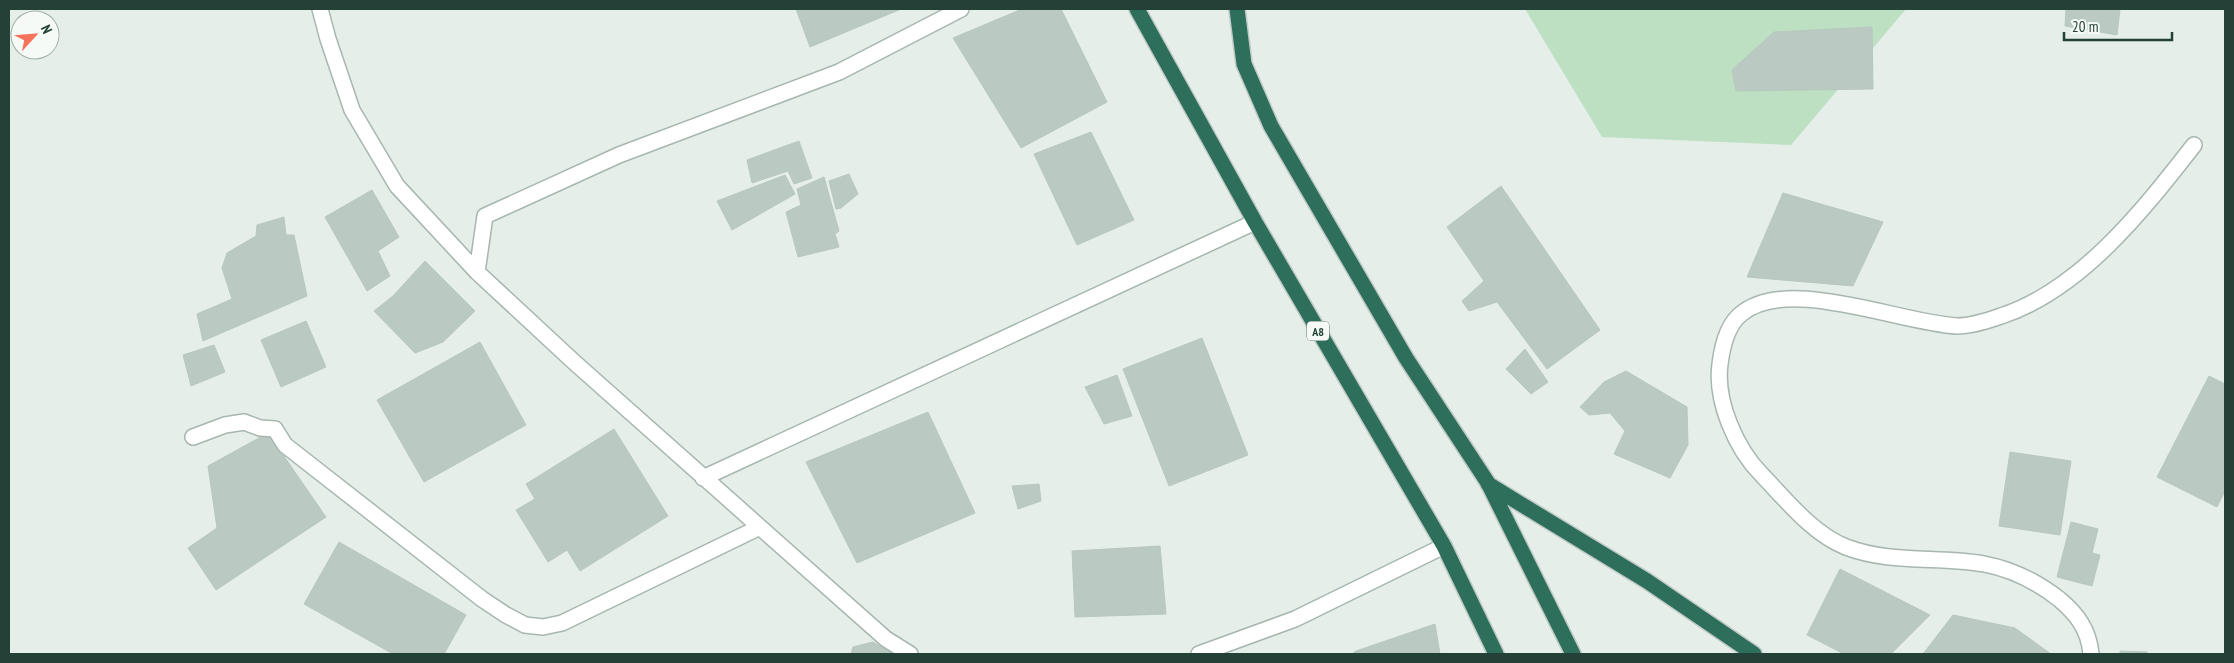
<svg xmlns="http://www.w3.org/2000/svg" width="2234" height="663" font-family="'PT Sans Narrow',sans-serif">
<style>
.green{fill:#bde0c3}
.building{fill:#bac9c2;stroke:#b7c8bf}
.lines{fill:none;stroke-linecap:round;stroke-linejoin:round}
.street-casing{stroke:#a7b7b0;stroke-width:18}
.highway-casing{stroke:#c1cac7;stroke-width:18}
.street{stroke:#fff;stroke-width:15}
.highway{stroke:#2d6f5b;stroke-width:15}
.labels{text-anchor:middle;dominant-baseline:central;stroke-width:5;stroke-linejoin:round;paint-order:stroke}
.shield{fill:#f5faf7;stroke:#627870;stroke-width:1}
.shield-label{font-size:12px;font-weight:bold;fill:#234136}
</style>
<rect width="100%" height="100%" fill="#e5eee9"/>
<path class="green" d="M 1525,9 L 1906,9 L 1791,145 L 1602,137 Z"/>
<path class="building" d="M 796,9 L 901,9 L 810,47 Z
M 1022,9 L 1061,9 L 1107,102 L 1021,148 L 953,38 Z
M 2066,9 L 2120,9 L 2117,35 L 2065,26 Z
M 1872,27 L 1873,89 L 1736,91 L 1732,70 L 1774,32 Z
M 1091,132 L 1134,220 L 1077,245 L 1034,154 Z
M 799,141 L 812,178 L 794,184 L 788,171 L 752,183 L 747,160 Z
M 849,174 L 858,194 L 841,208 L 836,209 L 829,181 Z
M 785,175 L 795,194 L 732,230 L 717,201 Z
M 824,177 L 839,231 L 835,234 L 839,247 L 798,257 L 786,212 L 801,205 L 797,189 Z
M 1501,186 L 1600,330 L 1547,369 L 1497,302 L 1469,311 L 1462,301 L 1484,281 L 1447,227 Z
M 372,190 L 399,237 L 378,251 L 390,276 L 367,291 L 325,217 Z
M 1783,193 L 1883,222 L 1853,286 L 1747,277 Z
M 284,217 L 286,235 L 294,235 L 307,296 L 203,341 L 197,314 L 232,299 L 222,268 L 227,253 L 256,236 L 257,225 Z
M 425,261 L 475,311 L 443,342 L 415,353 L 374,311 L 393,296 Z
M 306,321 L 326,367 L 281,387 L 261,340 Z
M 1202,338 L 1248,455 L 1169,486 L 1123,369 Z
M 480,342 L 526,425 L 424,482 L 377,400 Z
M 214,345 L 225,372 L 191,386 L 183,355 Z
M 1525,349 L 1548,382 L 1531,394 L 1506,369 Z
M 1626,371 L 1687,407 L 1688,445 L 1670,478 L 1614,454 L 1625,431 L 1610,413 L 1589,415 L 1580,407 L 1604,382 Z
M 1117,375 L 1132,416 L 1104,424 L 1085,387 Z
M 2209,376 L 2225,384 L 2225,491 L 2217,507 L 2157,477 Z
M 928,412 L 975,513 L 857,563 L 806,462 Z
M 614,429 L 668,516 L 580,571 L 567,550 L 548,562 L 516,510 L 535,499 L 526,484 Z
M 268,433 L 326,517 L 216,590 L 188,548 L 217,528 L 208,466 Z
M 2010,452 L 2071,461 L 2060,535 L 1999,526 Z
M 1039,484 L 1041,501 L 1018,509 L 1012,486 Z
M 2071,522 L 2098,529 L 2092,553 L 2100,555 L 2092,586 L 2057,577 Z
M 339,542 L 466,615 L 444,654 L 393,654 L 304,604 Z
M 1160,546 L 1166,614 L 1075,617 L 1072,551 Z
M 1840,569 L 1930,615 L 1891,654 L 1844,654 L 1807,635 Z
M 1953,615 L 2015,628 L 2051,654 L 1923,654 Z
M 1435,624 L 1440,654 L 1352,654 L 1356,651 Z
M 873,642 L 893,654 L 851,654 L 853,647 Z
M 2120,651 L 2147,652 L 2147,654 L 2120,654 Z"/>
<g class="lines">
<g class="street-casing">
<path id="street" d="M 320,9 L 328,39 L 352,110 L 397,186 L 477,272 L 574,362 L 886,639 L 910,654
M 477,272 L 485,216 L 619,155 L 839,72 L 961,9
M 193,437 L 225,425 L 244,422 L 260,428 L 275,429 L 285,445 L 482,599 L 506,615 L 525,625 L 543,627 L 562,623 L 760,527
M 703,478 L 1255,222
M 1199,654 L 1295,619 L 1444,546
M 2091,654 C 2089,630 2077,614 2059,599 C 2037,582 2011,569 1984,564 C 1939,556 1890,564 1846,547 C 1813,534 1787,501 1762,475 C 1736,449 1715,401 1720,364 C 1722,348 1727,325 1741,314 C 1787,275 1900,323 1957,326 C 1972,326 1987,321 2001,316 C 2081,290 2144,209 2194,145"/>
</g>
<g class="highway-casing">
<path id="highway" d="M 1137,9 L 1255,222 L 1444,546 L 1496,654
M 1237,9 L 1244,64 L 1271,126 L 1406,358 L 1488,483 L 1573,654
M 1488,484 L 1647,581 L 1754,654"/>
</g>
<use href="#street" class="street"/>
<use href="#highway" class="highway"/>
</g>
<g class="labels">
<rect class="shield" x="1307" y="321.5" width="22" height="19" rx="4"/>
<g class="shield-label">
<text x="1318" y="331">A8</text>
</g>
</g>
<rect width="2234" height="663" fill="none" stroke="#234136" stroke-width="20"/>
<g transform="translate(35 35) rotate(64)"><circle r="24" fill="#f5faf7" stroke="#a1b0aa"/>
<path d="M0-4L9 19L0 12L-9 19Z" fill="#f6735b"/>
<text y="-8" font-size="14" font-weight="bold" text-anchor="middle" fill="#234136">N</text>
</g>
<path d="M2064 32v8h108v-8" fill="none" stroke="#234136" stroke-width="2.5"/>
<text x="2072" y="32" font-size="15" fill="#234136" stroke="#f5faf7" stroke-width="4" paint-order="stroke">20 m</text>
</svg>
